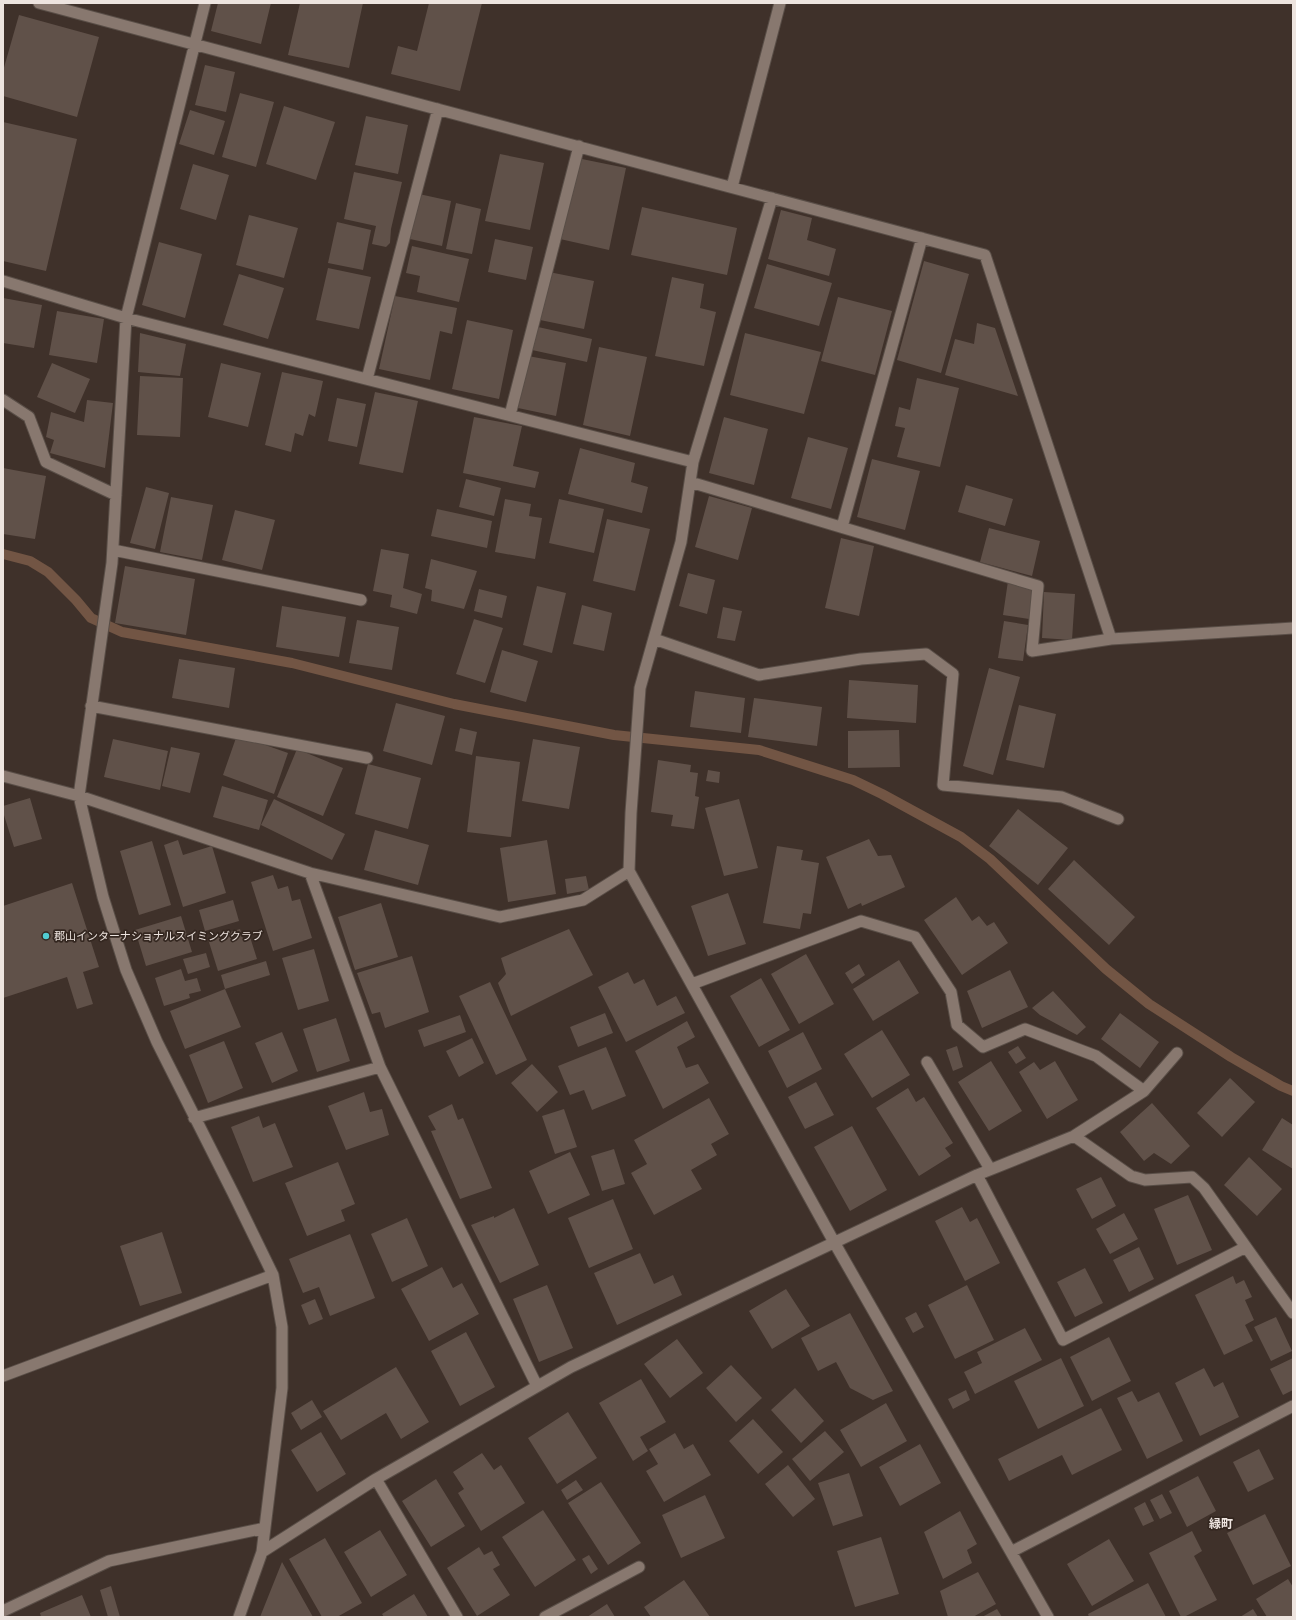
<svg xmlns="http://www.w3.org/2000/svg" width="1296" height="1620" font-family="Quicksand,'Noto Sans JP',sans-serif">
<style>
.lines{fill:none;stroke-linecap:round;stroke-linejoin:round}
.stream{stroke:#725544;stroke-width:10}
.building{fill:#605149}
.minor-casing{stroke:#594e47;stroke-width:13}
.minor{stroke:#88786f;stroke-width:11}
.poi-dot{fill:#51ccd2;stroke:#342720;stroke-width:1.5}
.labels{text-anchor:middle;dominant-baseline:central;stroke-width:3.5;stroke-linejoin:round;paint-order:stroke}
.poi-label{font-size:11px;fill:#ede4df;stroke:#342720;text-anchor:start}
.neighbourhood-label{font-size:12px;font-weight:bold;fill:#ede4df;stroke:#342720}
</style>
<rect width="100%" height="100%" fill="#3f312a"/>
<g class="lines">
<path class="stream" d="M 3,554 L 30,561 L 48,572 L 76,600 L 91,618 L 122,632 L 292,663 L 454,704 L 614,735 L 759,750 L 853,780 L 882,794 L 961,837 L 990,859 L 1106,969 L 1149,1004 L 1231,1057 L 1281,1086 L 1293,1091"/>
</g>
<path class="building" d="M 218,3 L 271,3 L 261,44 L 211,31 Z
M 300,3 L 363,3 L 349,68 L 288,55 Z
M 429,3 L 482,3 L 460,91 L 391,74 L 398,46 L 417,51 Z
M 19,15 L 99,37 L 77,117 L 3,96 L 3,71 Z
M 205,65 L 235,72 L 226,112 L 195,105 Z
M 240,93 L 274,102 L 256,167 L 222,157 Z
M 284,106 L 335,122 L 316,180 L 266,164 Z
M 190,110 L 225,121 L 214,155 L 179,144 Z
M 366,116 L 408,125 L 398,174 L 355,165 Z
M 3,122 L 77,139 L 46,271 L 3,261 Z
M 500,154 L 544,163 L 530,230 L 485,221 Z
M 577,158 L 626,168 L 609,250 L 560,239 Z
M 193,164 L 229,175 L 216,220 L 180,209 Z
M 354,172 L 402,182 L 391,229 L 390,243 L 386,247 L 372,244 L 376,226 L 344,219 Z
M 419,194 L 451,201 L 442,246 L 410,239 Z
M 456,203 L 481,209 L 472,254 L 446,249 Z
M 642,207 L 737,228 L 727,275 L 631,255 Z
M 781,210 L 812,218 L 807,240 L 836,249 L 829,276 L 768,259 Z
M 249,215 L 298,228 L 284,278 L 236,265 Z
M 337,222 L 371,230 L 363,270 L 328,263 Z
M 495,239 L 533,247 L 526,280 L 488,272 Z
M 159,242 L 202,254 L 185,318 L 142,305 Z
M 412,246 L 469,259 L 459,302 L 417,292 L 420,276 L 406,273 Z
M 924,261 L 969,274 L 941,373 L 897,360 Z
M 767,264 L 832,283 L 819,326 L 754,308 Z
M 328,268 L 371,277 L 359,329 L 316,320 Z
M 549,272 L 594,281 L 584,329 L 540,320 Z
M 239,274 L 284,288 L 268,339 L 223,325 Z
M 672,277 L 704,284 L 700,308 L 716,312 L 704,366 L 655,356 Z
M 395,296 L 457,308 L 452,334 L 440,331 L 430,380 L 379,369 Z
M 838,297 L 892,311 L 875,375 L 821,361 Z
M 3,298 L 42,305 L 34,348 L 3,343 Z
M 57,311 L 104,319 L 97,363 L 49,355 Z
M 467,320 L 513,330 L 499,399 L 452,389 Z
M 977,323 L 995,328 L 1018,396 L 945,375 L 955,339 L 974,344 Z
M 538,327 L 592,339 L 587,362 L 532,350 Z
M 140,333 L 186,344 L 180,376 L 138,372 Z
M 745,333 L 821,352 L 804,414 L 730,395 Z
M 599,347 L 647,357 L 630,436 L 583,425 Z
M 528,356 L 566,363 L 556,416 L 518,408 Z
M 52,363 L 90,379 L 75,413 L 37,397 Z
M 221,363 L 261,373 L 248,427 L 208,417 Z
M 282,372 L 323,381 L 315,417 L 309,414 L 303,436 L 295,433 L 291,452 L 265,445 Z
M 140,376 L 183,378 L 180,437 L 137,435 Z
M 917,378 L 959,388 L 940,467 L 897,457 L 905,428 L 895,426 L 899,407 L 910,410 Z
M 375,392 L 418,401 L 403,473 L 359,464 Z
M 337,398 L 366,404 L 357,447 L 328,441 Z
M 87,400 L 113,403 L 105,468 L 50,453 L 54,440 L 46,437 L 51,412 L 84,422 Z
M 474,417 L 522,426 L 513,466 L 539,472 L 535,488 L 463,473 Z
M 724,417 L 768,429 L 754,485 L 709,473 Z
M 808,437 L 848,448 L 831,509 L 791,498 Z
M 580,448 L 635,463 L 631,482 L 648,487 L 642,513 L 568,494 Z
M 872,459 L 920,471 L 905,530 L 857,517 Z
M 3,468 L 46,476 L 35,539 L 3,534 Z
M 466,479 L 501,488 L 494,516 L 459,507 Z
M 966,485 L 1013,499 L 1005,526 L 958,512 Z
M 146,487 L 169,493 L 155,549 L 130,543 Z
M 709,496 L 752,508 L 738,560 L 695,547 Z
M 171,497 L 213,505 L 202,560 L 160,552 Z
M 505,499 L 531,504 L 529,516 L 542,518 L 535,559 L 495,552 Z
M 559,499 L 604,509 L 594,553 L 549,543 Z
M 437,509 L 492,521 L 487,548 L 431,536 Z
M 235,510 L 275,520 L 262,570 L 222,560 Z
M 607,519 L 650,529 L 635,591 L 593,581 Z
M 989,528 L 1040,541 L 1032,576 L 980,562 Z
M 841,538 L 874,546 L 859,616 L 825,608 Z
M 381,549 L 409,554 L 403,588 L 422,594 L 417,614 L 390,607 L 392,595 L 373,591 Z
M 431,559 L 477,571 L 464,609 L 431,601 L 432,590 L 425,588 Z
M 125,566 L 195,579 L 186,635 L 115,623 Z
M 688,573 L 715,580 L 707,614 L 679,606 Z
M 1008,581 L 1034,585 L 1029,619 L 1003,615 Z
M 537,586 L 566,593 L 552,653 L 523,645 Z
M 479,589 L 507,596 L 502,618 L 474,611 Z
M 1044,592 L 1075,594 L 1072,640 L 1042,638 Z
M 582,605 L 612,613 L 604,651 L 573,644 Z
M 282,606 L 346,617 L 339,657 L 276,647 Z
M 723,607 L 742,611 L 735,641 L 717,638 Z
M 474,619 L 503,628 L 485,683 L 456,674 Z
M 357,620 L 399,627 L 392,670 L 349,663 Z
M 1004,621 L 1028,625 L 1023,661 L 998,658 Z
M 502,650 L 538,661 L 526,702 L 490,692 Z
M 179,659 L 235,668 L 229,708 L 172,698 Z
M 989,668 L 1020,677 L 993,775 L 963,766 Z
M 849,680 L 918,685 L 916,723 L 847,718 Z
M 695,691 L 745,698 L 741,733 L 690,727 Z
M 754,698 L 822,707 L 817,746 L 748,737 Z
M 396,703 L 445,716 L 432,765 L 383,751 Z
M 1019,705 L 1056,714 L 1044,768 L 1006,760 Z
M 460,728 L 477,732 L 472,755 L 455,751 Z
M 899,730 L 900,767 L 848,768 L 848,731 Z
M 237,735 L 288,753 L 274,794 L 223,775 Z
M 113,739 L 168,751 L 160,790 L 104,777 Z
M 533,739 L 580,747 L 569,809 L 522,801 Z
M 171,747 L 200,753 L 190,793 L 162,786 Z
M 297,749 L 343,768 L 323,816 L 277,797 Z
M 476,756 L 520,762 L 511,837 L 467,832 Z
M 658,760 L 691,765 L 690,772 L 698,773 L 695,796 L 699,797 L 694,829 L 671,826 L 673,815 L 651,812 Z
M 368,764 L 421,778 L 408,829 L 355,814 Z
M 708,770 L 720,772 L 719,783 L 706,781 Z
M 222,786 L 268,800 L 259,830 L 213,817 Z
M 30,798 L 42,839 L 14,847 L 3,812 L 3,806 Z
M 274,799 L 345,834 L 332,860 L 261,825 Z
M 739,799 L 758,868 L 724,876 L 705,808 Z
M 1018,809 L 1068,848 L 1038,885 L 989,846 Z
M 375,830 L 429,845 L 418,885 L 364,870 Z
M 869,839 L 878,856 L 891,855 L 905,887 L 862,906 L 861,903 L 848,909 L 826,857 Z
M 178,840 L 183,855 L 212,846 L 226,893 L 183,907 L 164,845 Z
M 547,840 L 556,894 L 508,902 L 500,848 Z
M 152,841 L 171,905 L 139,915 L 120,851 Z
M 777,846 L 803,850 L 801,860 L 819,863 L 811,914 L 803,913 L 800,929 L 763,923 Z
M 1074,860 L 1135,917 L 1109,945 L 1048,889 Z
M 273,875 L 278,889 L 288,886 L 292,901 L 300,899 L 312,938 L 273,951 L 251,882 Z
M 586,876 L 589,890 L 567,894 L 565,879 Z
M 72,883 L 99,967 L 83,972 L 93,1004 L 77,1009 L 67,977 L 3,998 L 3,906 Z
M 728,893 L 746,944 L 708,956 L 691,906 Z
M 956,897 L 972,921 L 979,916 L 987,926 L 994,922 L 1008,943 L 962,975 L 924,920 Z
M 233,900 L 239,921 L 205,931 L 199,910 Z
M 381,903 L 398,957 L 355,970 L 338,917 Z
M 181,916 L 192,952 L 146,966 L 135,930 Z
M 240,929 L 243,939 L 250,937 L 257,959 L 218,971 L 208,939 Z
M 569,929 L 593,975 L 511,1016 L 498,983 L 506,974 L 501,958 Z
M 314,949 L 329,1001 L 298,1010 L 282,958 Z
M 206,953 L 210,967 L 188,974 L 183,959 Z
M 806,954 L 834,1004 L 799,1024 L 771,974 Z
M 412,956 L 429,1012 L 385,1028 L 380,1012 L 372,1014 L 357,973 Z
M 899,960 L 919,993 L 873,1021 L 853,989 Z
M 266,961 L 270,975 L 225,989 L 221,975 Z
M 859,964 L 865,975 L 852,984 L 845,973 Z
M 181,969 L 185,981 L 197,978 L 201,991 L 189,994 L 190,998 L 164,1006 L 155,978 Z
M 1010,970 L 1028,1007 L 982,1028 L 967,991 Z
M 628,972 L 634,984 L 644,979 L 657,1006 L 676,996 L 685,1013 L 626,1042 L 598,987 Z
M 761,978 L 790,1030 L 759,1047 L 730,996 Z
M 490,982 L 527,1060 L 496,1075 L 459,996 Z
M 225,989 L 241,1027 L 185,1049 L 170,1011 Z
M 1053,991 L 1086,1027 L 1077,1035 L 1040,1015 L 1032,1008 Z
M 605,1013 L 613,1033 L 578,1047 L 570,1027 Z
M 1120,1013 L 1159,1042 L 1140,1068 L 1101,1039 Z
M 460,1015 L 466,1032 L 424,1047 L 418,1030 Z
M 336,1018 L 350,1061 L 317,1072 L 303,1029 Z
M 687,1021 L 695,1037 L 677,1047 L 686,1068 L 698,1064 L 709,1083 L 663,1109 L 635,1051 Z
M 882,1030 L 910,1075 L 872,1098 L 844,1054 Z
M 282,1032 L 298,1071 L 272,1083 L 255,1043 Z
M 803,1032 L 822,1069 L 787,1088 L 768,1051 Z
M 472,1038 L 484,1063 L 459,1077 L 446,1051 Z
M 224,1041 L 243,1088 L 208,1103 L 189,1055 Z
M 957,1046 L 963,1067 L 953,1071 L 946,1050 Z
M 1018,1046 L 1026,1058 L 1016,1064 L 1008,1052 Z
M 606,1047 L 626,1096 L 592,1110 L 584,1090 L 570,1095 L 558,1066 Z
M 991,1061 L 1022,1111 L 989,1131 L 958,1082 Z
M 1055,1061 L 1078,1100 L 1047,1119 L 1019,1072 L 1034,1062 L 1040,1070 Z
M 532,1064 L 558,1092 L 537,1112 L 511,1083 Z
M 1230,1078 L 1255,1102 L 1222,1137 L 1197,1113 Z
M 816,1082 L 834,1115 L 805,1129 L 788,1097 Z
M 908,1088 L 916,1102 L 924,1097 L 953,1143 L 945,1148 L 951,1156 L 919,1176 L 876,1108 Z
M 364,1092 L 370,1112 L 382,1109 L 389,1135 L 346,1150 L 328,1106 Z
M 709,1098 L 729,1134 L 711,1144 L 717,1155 L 691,1170 L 702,1189 L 654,1215 L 631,1173 L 647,1164 L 634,1140 Z
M 1152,1103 L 1190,1146 L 1171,1164 L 1154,1153 L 1144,1161 L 1120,1132 Z
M 452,1104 L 458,1120 L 463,1118 L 492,1188 L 460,1199 L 431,1131 L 436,1130 L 428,1116 Z
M 564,1109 L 577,1147 L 555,1154 L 542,1116 Z
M 259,1116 L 263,1128 L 275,1123 L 293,1167 L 253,1182 L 231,1127 Z
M 1282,1118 L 1293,1125 L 1293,1169 L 1262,1150 Z
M 852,1126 L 887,1190 L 850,1211 L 814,1147 Z
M 614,1149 L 625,1184 L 602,1191 L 591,1156 Z
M 570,1152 L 590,1195 L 548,1214 L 529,1171 Z
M 1249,1157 L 1282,1189 L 1257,1216 L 1224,1185 Z
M 338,1162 L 355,1204 L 341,1210 L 345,1221 L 307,1236 L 285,1183 Z
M 1101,1177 L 1116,1206 L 1092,1219 L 1076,1189 Z
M 1188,1195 L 1212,1250 L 1177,1265 L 1154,1209 Z
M 613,1199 L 633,1249 L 589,1268 L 568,1218 Z
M 962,1207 L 970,1222 L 977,1218 L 1000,1263 L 965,1281 L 935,1221 Z
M 514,1208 L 539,1265 L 500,1283 L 471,1225 L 494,1216 L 494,1218 Z
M 1124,1213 L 1138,1239 L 1110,1254 L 1096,1229 Z
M 407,1218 L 428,1266 L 392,1282 L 371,1234 Z
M 162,1232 L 182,1293 L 140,1306 L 120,1246 Z
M 350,1234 L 375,1298 L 330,1316 L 319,1287 L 303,1293 L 289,1259 Z
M 1139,1247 L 1154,1279 L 1129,1292 L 1113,1260 Z
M 640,1253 L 654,1284 L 673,1275 L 682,1295 L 617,1325 L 594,1273 Z
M 442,1267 L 453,1288 L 462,1283 L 479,1314 L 429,1341 L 401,1289 Z
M 1085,1268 L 1103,1303 L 1075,1317 L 1057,1282 Z
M 1233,1276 L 1236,1284 L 1244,1280 L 1252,1297 L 1245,1300 L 1254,1320 L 1245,1325 L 1253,1341 L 1224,1355 L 1195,1295 Z
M 547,1285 L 573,1348 L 539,1362 L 513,1299 Z
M 967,1285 L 994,1340 L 955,1359 L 928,1305 Z
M 786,1289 L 810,1326 L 772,1349 L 749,1311 Z
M 315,1299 L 323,1319 L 309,1325 L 301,1305 Z
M 916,1312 L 924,1327 L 913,1333 L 905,1318 Z
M 850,1313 L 893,1391 L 873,1400 L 850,1388 L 836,1362 L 818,1371 L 801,1338 Z
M 1276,1317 L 1292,1351 L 1271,1361 L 1254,1327 Z
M 1025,1328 L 1042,1360 L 975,1394 L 964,1372 L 982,1363 L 977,1352 Z
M 466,1332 L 495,1387 L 460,1406 L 431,1351 Z
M 1109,1337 L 1131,1381 L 1092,1401 L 1070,1357 Z
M 677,1339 L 703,1373 L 670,1398 L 644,1364 Z
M 1061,1358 L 1084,1406 L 1038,1429 L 1014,1381 Z
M 1293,1358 L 1293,1390 L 1283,1395 L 1270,1369 Z
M 731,1365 L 762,1398 L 736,1422 L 706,1388 Z
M 396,1367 L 429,1422 L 401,1439 L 386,1413 L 341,1440 L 323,1411 Z
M 1204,1368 L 1214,1387 L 1223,1382 L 1239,1417 L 1200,1436 L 1175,1383 Z
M 641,1379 L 666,1422 L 640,1437 L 648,1451 L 633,1461 L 599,1403 Z
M 795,1388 L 824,1421 L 801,1443 L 771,1410 Z
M 966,1390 L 970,1400 L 953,1409 L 948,1399 Z
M 1132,1391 L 1138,1402 L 1159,1392 L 1183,1441 L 1147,1459 L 1117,1398 Z
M 312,1400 L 322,1417 L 301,1430 L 291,1413 Z
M 886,1403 L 907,1441 L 861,1467 L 840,1430 Z
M 1101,1408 L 1122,1450 L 1072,1475 L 1062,1455 L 1009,1481 L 998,1459 Z
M 568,1412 L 597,1458 L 557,1484 L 528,1438 Z
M 753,1419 L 783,1452 L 758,1474 L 729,1441 Z
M 825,1431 L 844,1452 L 810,1481 L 792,1459 Z
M 321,1432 L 346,1474 L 317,1492 L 291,1450 Z
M 675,1433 L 684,1449 L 693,1444 L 711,1475 L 664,1502 L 646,1471 L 658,1464 L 649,1449 Z
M 920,1444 L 941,1483 L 900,1506 L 879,1467 Z
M 1259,1449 L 1274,1479 L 1248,1492 L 1233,1462 Z
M 482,1453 L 494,1470 L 501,1465 L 525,1503 L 481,1531 L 458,1493 L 464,1489 L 453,1472 Z
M 788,1465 L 815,1499 L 793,1517 L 765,1484 Z
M 849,1473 L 863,1516 L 833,1526 L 818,1483 Z
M 1198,1476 L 1216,1511 L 1187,1527 L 1169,1491 Z
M 436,1479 L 465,1526 L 431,1547 L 402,1501 Z
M 576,1480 L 583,1490 L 567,1500 L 561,1490 Z
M 601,1482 L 641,1543 L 608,1565 L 568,1503 Z
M 1162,1494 L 1172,1513 L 1160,1519 L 1150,1500 Z
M 705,1495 L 725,1538 L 681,1558 L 662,1515 Z
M 1145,1502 L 1154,1521 L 1143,1526 L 1134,1508 Z
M 543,1510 L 576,1560 L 535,1587 L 502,1537 Z
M 960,1511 L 977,1544 L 967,1550 L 972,1563 L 943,1579 L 924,1532 Z
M 1265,1514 L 1291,1566 L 1253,1585 L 1227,1533 Z
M 380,1530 L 407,1575 L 371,1597 L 344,1552 Z
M 1192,1531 L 1202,1551 L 1194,1556 L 1217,1600 L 1184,1617 L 1181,1617 L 1149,1553 Z
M 881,1537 L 899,1594 L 855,1607 L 837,1551 Z
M 325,1538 L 362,1603 L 337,1617 L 322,1617 L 289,1559 Z
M 1109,1539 L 1134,1581 L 1092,1606 L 1067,1564 Z
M 479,1547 L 484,1555 L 492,1551 L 500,1565 L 493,1569 L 510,1595 L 477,1616 L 447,1568 Z
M 589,1555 L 598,1569 L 591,1574 L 582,1559 Z
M 282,1562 L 313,1617 L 260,1617 Z
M 978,1572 L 996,1604 L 973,1617 L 948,1617 L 940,1591 Z
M 1288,1579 L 1293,1587 L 1293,1617 L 1267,1617 L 1256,1599 Z
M 684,1580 L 710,1617 L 651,1617 L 644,1607 Z
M 1148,1583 L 1166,1617 L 1089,1617 L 1088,1614 Z
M 111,1586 L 120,1617 L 108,1617 L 100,1590 Z
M 414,1594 L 428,1617 L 384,1617 L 382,1614 Z
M 82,1595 L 91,1617 L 41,1617 L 40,1613 Z
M 607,1604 L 615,1617 L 587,1617 Z
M 997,1609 L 1002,1617 L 982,1617 Z
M 1253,1609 L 1258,1617 L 1240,1617 Z"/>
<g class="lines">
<g class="minor-casing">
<path id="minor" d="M 39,3 L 985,255 L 1111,639 L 1293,628
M 205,3 L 126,318 L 112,563 L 79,796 L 103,897 L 126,970 L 157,1042 L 233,1193 L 273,1275 L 282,1327 L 282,1388 L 262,1552 L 239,1617
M 732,187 L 780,3
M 3,281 L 126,318 L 693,462
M 367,379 L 438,109
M 3,400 L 29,417 L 46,462 L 116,495
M 510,415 L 579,146
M 690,482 L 1038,586 L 1032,651 L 1111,639
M 842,527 L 922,238
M 113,550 L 361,600
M 654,639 L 759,675 L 861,659 L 926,654 L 953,674 L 943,785 L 1062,797 L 1118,819
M 91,706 L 367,758
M 3,776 L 79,796 L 310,873 L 500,917 L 583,900 L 629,871 L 631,813 L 640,688 L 681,542 L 693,462 L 772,198
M 629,871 L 834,1242 L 1048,1617
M 310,873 L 380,1067 L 537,1386
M 692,984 L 861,921 L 915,937 L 951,992 L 957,1025 L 983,1047 L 1025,1029 L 1096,1056 L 1144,1091
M 927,1062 L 990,1169
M 194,1118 L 380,1067
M 1074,1136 L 1131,1176 L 1145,1180 L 1192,1177 L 1204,1188 L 1293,1313
M 977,1175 L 1063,1340 L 1246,1247
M 3,1376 L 273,1275
M 376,1479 L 457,1617
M 262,1552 L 376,1479 L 571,1367 L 977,1175 L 1074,1136 L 1144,1091 L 1177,1053
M 1011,1552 L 1293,1406
M 3,1611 L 109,1561 L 265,1528
M 545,1617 L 639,1567"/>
</g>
<use href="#minor" class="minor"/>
</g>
<circle class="poi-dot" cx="46" cy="936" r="4"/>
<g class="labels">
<g class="poi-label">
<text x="54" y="936">郡山インターナショナルスイミングクラブ</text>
</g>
<g class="neighbourhood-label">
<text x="1221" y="1523">緑町</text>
</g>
</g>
<rect width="1296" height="1620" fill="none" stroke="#ede4df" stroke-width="8"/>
</svg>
